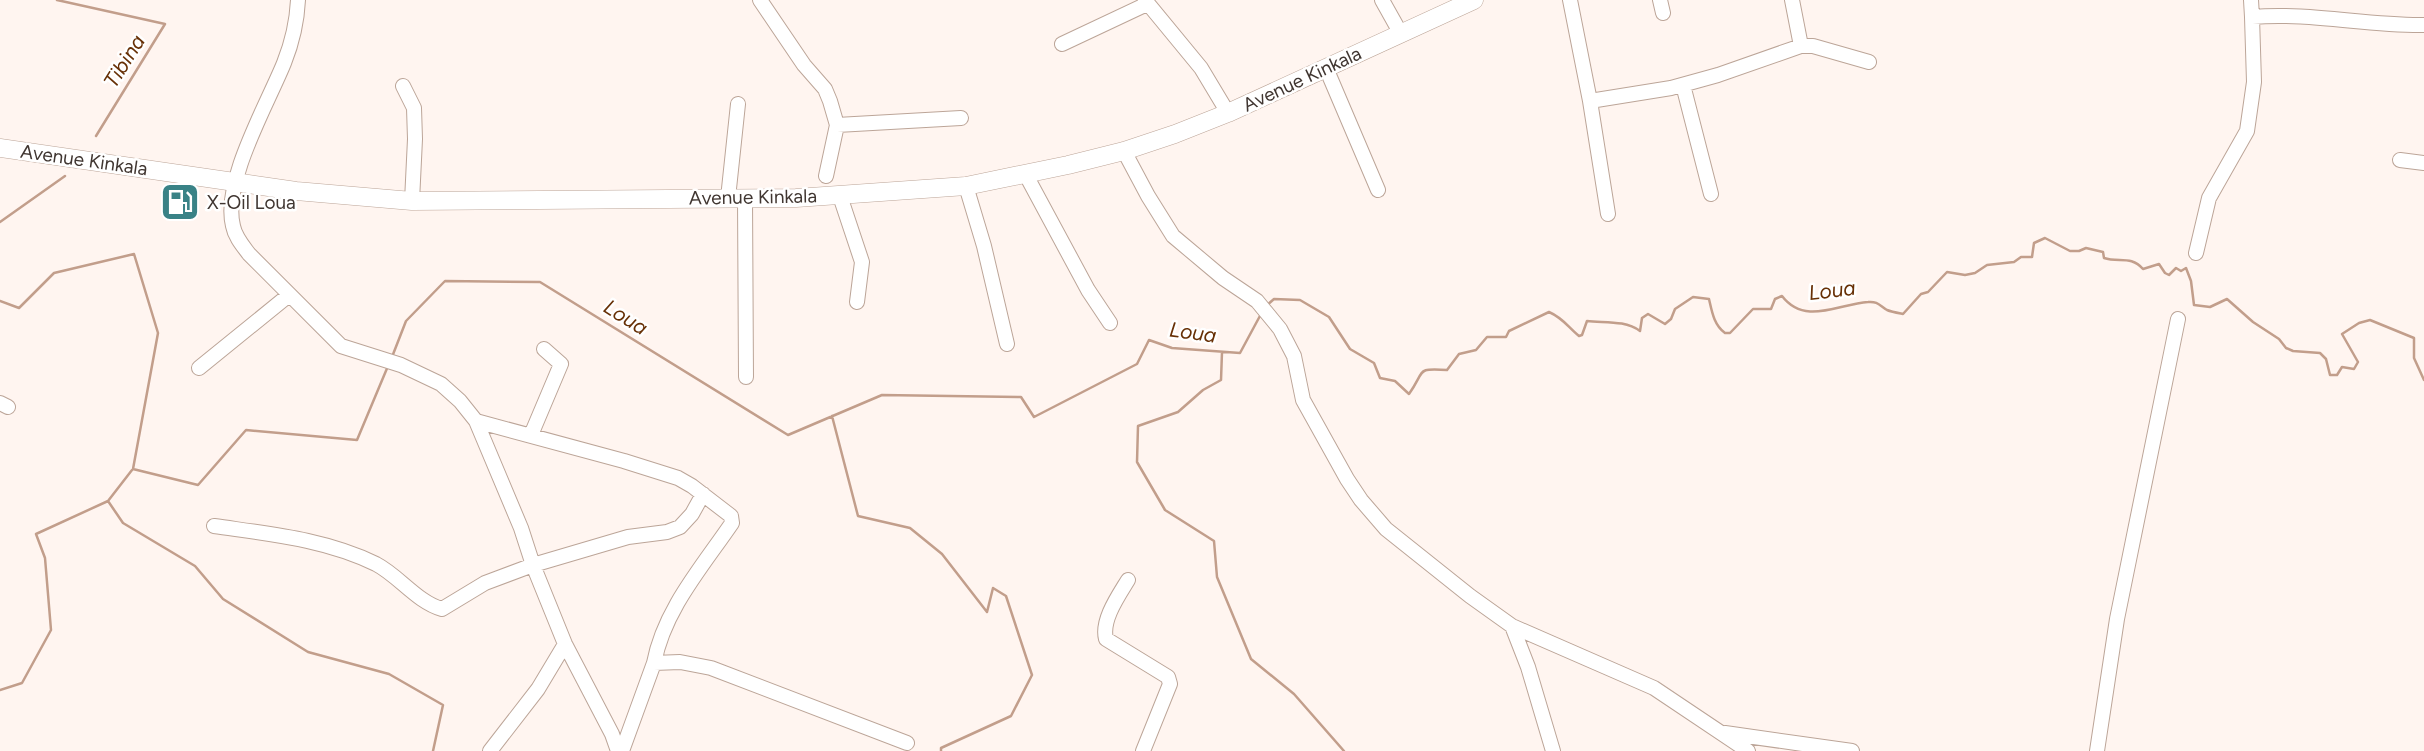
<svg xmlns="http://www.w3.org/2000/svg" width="2424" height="751" font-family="Figtree,sans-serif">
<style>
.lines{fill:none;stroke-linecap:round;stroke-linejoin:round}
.stream{stroke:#c29e8b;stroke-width:2.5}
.minor-casing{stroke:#bca598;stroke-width:16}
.major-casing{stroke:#bca598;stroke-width:19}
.minor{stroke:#fff;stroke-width:14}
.major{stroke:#fff;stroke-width:18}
.labels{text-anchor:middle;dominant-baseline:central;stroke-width:5;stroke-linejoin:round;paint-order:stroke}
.street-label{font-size:19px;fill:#403631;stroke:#fff}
.poi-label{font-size:19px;fill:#403631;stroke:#fff;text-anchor:start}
.water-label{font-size:21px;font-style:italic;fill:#673006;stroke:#fff}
</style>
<rect width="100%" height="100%" fill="#fff5f0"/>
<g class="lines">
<path class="stream" d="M 57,0 L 165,24 L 96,136
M 0,222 L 65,176
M 0,301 L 19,308 L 54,273 L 134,254 L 158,333 L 133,469 L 198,485 L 246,430 L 357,440 L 388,366
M 1266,306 L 1274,299 L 1300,300 L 1329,317 L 1350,349 L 1374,363 L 1380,378 L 1395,381 L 1409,394 C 1426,370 1415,368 1447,370 L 1459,354 L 1476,350 L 1487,337 L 1506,337 L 1509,331 L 1549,312 C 1563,318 1568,327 1579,336 L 1582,335 L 1587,321 C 1605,323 1625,320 1640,331 L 1642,318 L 1648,314 L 1665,324 L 1671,319 L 1675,309 L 1693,297 L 1709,299 C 1712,312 1714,325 1725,333 L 1730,333 L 1753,309 L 1771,309 L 1775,299 L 1782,296 C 1805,326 1838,304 1868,302 C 1878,301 1880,306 1887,310 C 1892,312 1898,313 1903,314 L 1921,294 L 1928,292 L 1947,272 L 1965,275 L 1975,273 L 1987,265 L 2014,262 L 2021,257 L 2032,257 L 2034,243 L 2045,238 L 2070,251 L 2079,251 L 2086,248 L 2103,252 L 2104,258 C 2119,263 2131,255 2143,269 L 2159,264 L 2165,273 L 2169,275 L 2176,268 L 2181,271 L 2186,268 L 2191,281 L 2194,305 L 2210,307 L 2227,299 L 2253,322 L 2279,339 L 2286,348 L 2293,351 L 2320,353 L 2326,359 L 2330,375 L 2337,375 L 2342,367 L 2354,369 L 2358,362 L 2342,334 L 2359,323 L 2370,320 L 2414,338 L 2414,358 L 2424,380
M 1222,352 L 1221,380 L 1203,390 L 1178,412 L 1138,426 L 1137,462 L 1165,510 L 1214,541 L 1217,577 L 1251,659 L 1294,694 L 1344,751
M 392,357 L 406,321 L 445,281 L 540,282 L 788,435 L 882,395 L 1021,397 L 1034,417 L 1137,364 L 1149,340 L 1172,348 L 1240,353 L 1261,314
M 832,416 L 858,516 L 910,528 L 942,554 L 987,612 L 993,588 L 1006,596 L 1032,675 L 1011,716 L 941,748 L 941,751
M 132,470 L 108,501 L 123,523 L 195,566 L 223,599 L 308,652 L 389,674 L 443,705 L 433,751
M 0,690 L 22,683 L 51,630 L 45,558 L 36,534 L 108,501"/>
<g class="minor-casing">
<path id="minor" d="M 298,0 C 297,21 292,43 284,63 C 267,105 222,182 233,226 C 235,237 243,246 249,254 L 341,346 L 401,365 L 441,384 L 460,401 L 476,421 L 521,528 L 533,565 L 565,644 L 612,734 L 618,751
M 760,0 L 804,65 L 825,89 L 830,101 L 837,125 L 826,176
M 1145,0 L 1201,68 L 1228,113
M 1382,0 L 1401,34
M 1570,0 L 1590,101 L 1608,214
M 1660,0 L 1663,13
M 2251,0 L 2252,17 C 2310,12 2367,26 2424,25
M 1062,44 L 1147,4
M 1801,46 L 1813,46 L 1869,62
M 1326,68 L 1378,190
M 1683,85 L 1711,194
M 403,86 L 414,108 L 415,139 L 412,201
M 1590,101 L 1671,88 L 1718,75 L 1801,46 L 1792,0
M 837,125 L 961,118
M 1124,151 L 1148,196 L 1173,236 L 1223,278 L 1257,301 L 1280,329 L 1294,356 L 1303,400 L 1347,479 L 1361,500 L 1386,529 L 1470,596 L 1512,626 L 1654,688 L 1748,751
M 2400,160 L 2424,163
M 1026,175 L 1088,290 L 1110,323
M 966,186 L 984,246 L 1007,344
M 840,196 L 862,262 L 857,302
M 728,198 L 738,104
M 745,198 L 746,377
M 2196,253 L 2209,198 L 2247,131 L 2254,82 L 2252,17
M 199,368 L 289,295
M 0,403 L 8,407
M 476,421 L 624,461 L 678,478 L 692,486 L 731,516 L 732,523 C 702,567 664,610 654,663
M 531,435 L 561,364 L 544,349
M 214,526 C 269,534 325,539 376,564 C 399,576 417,602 442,609 L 485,583 L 533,565 L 628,537 L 667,532 L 680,527 L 692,514 L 703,494
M 1128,580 C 1119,595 1101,620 1106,639 L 1168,677 L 1170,684 L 1143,751
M 1512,626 L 1528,667 L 1553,751
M 1725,733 L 1852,751
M 490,751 L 538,689 L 565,644
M 622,751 L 654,663 L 680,662 L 711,668 L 907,743
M 2097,751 L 2117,619 L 2178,319"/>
</g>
<g class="major-casing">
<path id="major" d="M 0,148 L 296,191 L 412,201 L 796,198 L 966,186 L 1068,165 L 1124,151 L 1175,134 L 1228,113 L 1474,0"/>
</g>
<use href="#minor" class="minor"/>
<use href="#major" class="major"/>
</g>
<defs>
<g id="fuel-square" transform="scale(2.0125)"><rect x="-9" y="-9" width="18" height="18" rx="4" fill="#398286" stroke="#fff"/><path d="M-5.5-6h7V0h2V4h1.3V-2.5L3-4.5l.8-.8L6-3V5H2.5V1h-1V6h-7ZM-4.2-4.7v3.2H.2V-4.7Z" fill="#fff"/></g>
</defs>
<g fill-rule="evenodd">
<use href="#fuel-square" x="180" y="202"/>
</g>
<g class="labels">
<g class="street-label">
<text transform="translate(1302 79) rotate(-25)">Avenue Kinkala</text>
<text transform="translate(84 160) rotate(8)">Avenue Kinkala</text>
<text transform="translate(753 197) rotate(-1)">Avenue Kinkala</text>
</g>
<g class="poi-label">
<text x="207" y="202">X-Oil Loua</text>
</g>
<g class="water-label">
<text transform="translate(124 61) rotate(-58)">Tibina</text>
<text transform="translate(1832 290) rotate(-7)">Loua</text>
<text transform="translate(626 317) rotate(32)">Loua</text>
<text transform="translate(1193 332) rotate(8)">Loua</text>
</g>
</g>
</svg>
